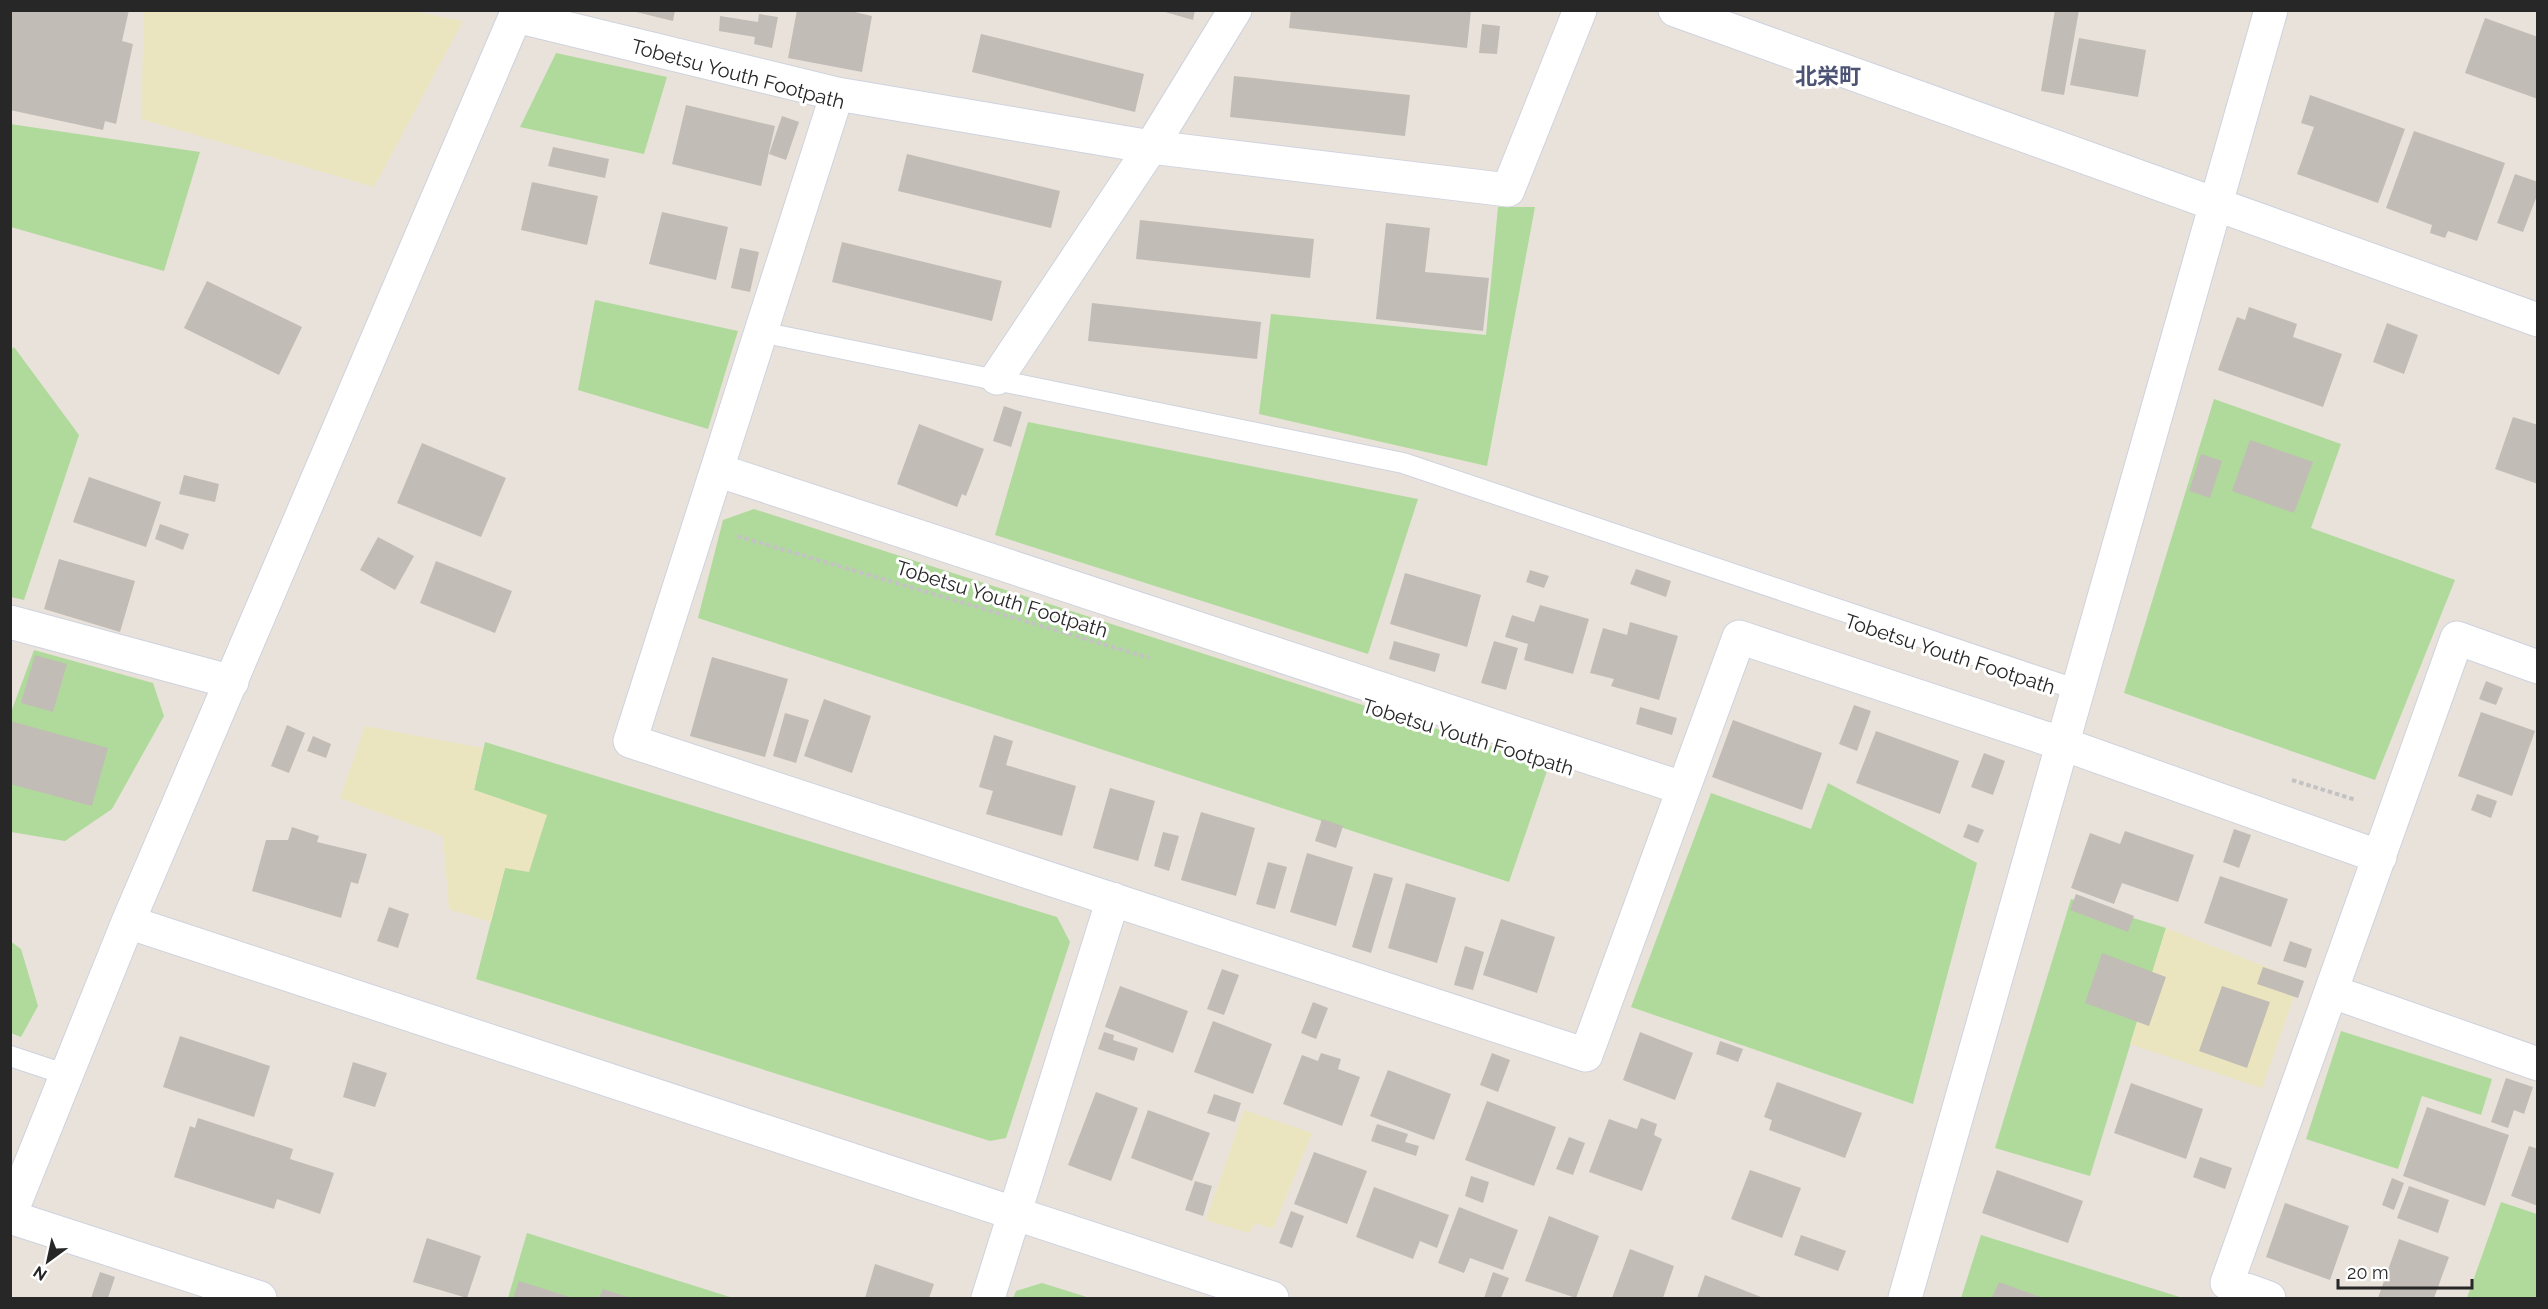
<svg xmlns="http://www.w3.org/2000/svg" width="2548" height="1309" font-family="Raleway,'Noto Sans JP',sans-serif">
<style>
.green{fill:#b0da9b}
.sand{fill:#ebe5bf}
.building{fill:#c1bcb5}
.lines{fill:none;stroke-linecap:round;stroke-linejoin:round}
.lane-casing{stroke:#cfd2df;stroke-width:22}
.street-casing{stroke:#cfd2df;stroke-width:35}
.path{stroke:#c3c3c3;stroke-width:4;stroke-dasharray:4.5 3;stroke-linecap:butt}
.lane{stroke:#fff;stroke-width:20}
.street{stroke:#fff;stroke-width:33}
.labels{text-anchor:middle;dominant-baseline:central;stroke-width:6;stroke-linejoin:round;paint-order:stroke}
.street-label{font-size:20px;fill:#272727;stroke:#fff}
.quarter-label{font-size:22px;font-weight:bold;fill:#4c5373;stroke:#fff}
</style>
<rect width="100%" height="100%" fill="#e8e2da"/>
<path class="green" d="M 556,53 L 667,77 L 644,154 L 520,127 Z
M 10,124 L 200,152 L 164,271 L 11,227 Z
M 1498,207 L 1535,207 L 1487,466 L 1259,414 L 1271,314 L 1486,335 Z
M 595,300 L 738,331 L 708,429 L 578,390 Z
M 14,347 L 79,435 L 24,600 L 11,597 L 10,351 Z
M 2214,399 L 2341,444 L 2311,528 L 2455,580 L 2375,780 L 2124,693 Z
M 1028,422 L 1418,499 L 1368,654 L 995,535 Z
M 754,509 L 1549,765 L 1509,882 L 698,618 L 723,520 Z
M 34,650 L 153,683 L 164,716 L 112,809 L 65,841 L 11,832 L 10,715 Z
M 485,742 L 1057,917 L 1070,942 L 1006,1138 L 990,1141 L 476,979 L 505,868 L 547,816 L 474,790 Z
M 1828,783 L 1977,863 L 1913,1104 L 1631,1007 L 1711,793 L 1811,829 Z
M 2071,899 L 2166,928 L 2090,1176 L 1995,1148 Z
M 10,941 L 21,949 L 38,1006 L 21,1037 L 11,1033 Z
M 2341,1031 L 2492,1079 L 2481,1115 L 2422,1096 L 2398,1169 L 2306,1139 Z
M 2501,1202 L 2537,1214 L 2537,1298 L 2467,1298 Z
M 527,1233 L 733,1298 L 508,1298 Z
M 1981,1235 L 2183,1298 L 1961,1298 Z
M 1042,1283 L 1090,1298 L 1013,1298 L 1016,1291 Z"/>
<path class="sand" d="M 412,11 L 463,21 L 374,187 L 141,119 L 144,11 Z
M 365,726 L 483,748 L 474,790 L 547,815 L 529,872 L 505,868 L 491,922 L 449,909 L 443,836 L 340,798 Z
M 2166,928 L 2300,980 L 2262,1088 L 2130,1044 Z
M 1244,1110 L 1312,1133 L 1273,1229 L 1256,1223 L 1249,1233 L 1206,1220 Z"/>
<path class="building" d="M 10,10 L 129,10 L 122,41 L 133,44 L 116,124 L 105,121 L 103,130 L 10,110 Z
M 628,10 L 675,10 L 673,21 Z
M 797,10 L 846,10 L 872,16 L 862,72 L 788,58 Z
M 1158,10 L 1195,10 L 1193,20 Z
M 1291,10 L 1471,10 L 1467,48 L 1289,28 Z
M 2055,10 L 2079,10 L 2064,95 L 2041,91 Z
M 759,14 L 778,17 L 772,48 L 754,44 L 755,37 L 719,31 L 720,16 L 758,22 Z
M 2485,18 L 2538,37 L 2538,99 L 2465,73 Z
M 1482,24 L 1500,26 L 1497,54 L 1479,53 Z
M 981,34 L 1144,74 L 1135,112 L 972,72 Z
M 2079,38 L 2146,50 L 2138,97 L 2070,85 Z
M 1234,76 L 1410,95 L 1405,136 L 1230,117 Z
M 2310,95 L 2405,129 L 2378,203 L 2297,174 L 2314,127 L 2301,123 Z
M 686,105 L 775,126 L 761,186 L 672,164 Z
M 782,116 L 799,122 L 786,160 L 769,154 Z
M 2414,131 L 2505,163 L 2477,241 L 2448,231 L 2445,238 L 2430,233 L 2432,225 L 2386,208 Z
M 553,147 L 609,159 L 605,178 L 548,166 Z
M 907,154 L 1060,191 L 1051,228 L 898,191 Z
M 2515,174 L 2538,182 L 2538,193 L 2523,232 L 2497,223 Z
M 532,182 L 598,196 L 587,245 L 521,230 Z
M 662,212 L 728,227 L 716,280 L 649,264 Z
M 1140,220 L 1314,239 L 1310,278 L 1136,259 Z
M 1386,223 L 1430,228 L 1425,272 L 1489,278 L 1483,331 L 1376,319 Z
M 842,242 L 1002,281 L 992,321 L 832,282 Z
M 740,248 L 759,252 L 750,292 L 731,288 Z
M 207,281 L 302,327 L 279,375 L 184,328 Z
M 1092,303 L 1261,322 L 1257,359 L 1088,341 Z
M 2249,307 L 2297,324 L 2293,337 L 2342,354 L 2323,407 L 2218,370 L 2237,317 L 2245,320 Z
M 2387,323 L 2418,335 L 2404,374 L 2373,362 Z
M 1004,406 L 1022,412 L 1011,447 L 993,441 Z
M 2513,417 L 2538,425 L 2538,484 L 2495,469 Z
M 919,424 L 984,449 L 966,496 L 962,494 L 957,507 L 897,484 Z
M 2250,440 L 2313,462 L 2294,513 L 2232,491 Z
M 422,443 L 506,478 L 481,537 L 397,503 Z
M 2201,454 L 2222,461 L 2210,498 L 2189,491 Z
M 184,475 L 219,484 L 215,502 L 179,494 Z
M 89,477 L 161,502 L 146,547 L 73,522 Z
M 160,524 L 189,534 L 183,550 L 155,539 Z
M 378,537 L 414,556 L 395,590 L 360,570 Z
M 59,559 L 135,581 L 120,632 L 44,609 Z
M 436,561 L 512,591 L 495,633 L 420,603 Z
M 1636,569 L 1671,581 L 1666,597 L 1630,584 Z
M 1530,570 L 1549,576 L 1544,588 L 1526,582 Z
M 1405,573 L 1481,595 L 1467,647 L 1390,624 Z
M 1540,605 L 1589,619 L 1573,674 L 1524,660 L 1528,644 L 1505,637 L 1512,615 L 1534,622 Z
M 1630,622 L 1678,636 L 1659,700 L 1611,686 L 1614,679 L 1590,673 L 1603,628 L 1627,635 Z
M 1394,641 L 1440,654 L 1435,672 L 1389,659 Z
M 1494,641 L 1518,648 L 1506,690 L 1481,683 Z
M 35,655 L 67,664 L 53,712 L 21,703 Z
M 712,657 L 788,679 L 765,757 L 690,736 Z
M 2486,681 L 2503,688 L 2496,705 L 2479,699 Z
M 824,699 L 871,716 L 852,773 L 804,756 Z
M 1854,705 L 1871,711 L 1857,751 L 1839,744 Z
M 1640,707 L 1677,718 L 1672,735 L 1636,724 Z
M 2481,712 L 2535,731 L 2512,796 L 2458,776 Z
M 785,713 L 809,720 L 796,763 L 773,756 Z
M 1733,720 L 1822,753 L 1802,810 L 1712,777 Z
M 10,721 L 108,748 L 92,806 L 10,784 Z
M 287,725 L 305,733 L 289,773 L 271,766 Z
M 1876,731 L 1959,761 L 1940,814 L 1856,783 Z
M 994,735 L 1013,741 L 1006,765 L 1076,786 L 1062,836 L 986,814 L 993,791 L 979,787 Z
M 313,736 L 331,744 L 326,758 L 307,751 Z
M 1984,753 L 2005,761 L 1993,795 L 1971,787 Z
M 1110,788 L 1155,801 L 1138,861 L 1093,848 Z
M 2477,794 L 2497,801 L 2491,818 L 2471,810 Z
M 1201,812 L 1255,828 L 1236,896 L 1181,880 Z
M 1322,819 L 1343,826 L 1336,848 L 1315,841 Z
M 1968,824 L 1984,830 L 1978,843 L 1963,837 Z
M 292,827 L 319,836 L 317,842 L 367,854 L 358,884 L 351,882 L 341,918 L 252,891 L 266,840 L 288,840 Z
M 2234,829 L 2251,835 L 2239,868 L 2223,862 Z
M 2125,831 L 2194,855 L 2178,902 L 2122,883 L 2114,904 L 2071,888 L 2090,833 L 2120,844 Z
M 1163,832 L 1179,836 L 1169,871 L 1154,866 Z
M 1307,853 L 1353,867 L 1336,926 L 1290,912 Z
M 1268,862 L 1287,867 L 1275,909 L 1256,904 Z
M 1374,873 L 1393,878 L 1371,953 L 1352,947 Z
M 2220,876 L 2288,899 L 2271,947 L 2204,923 Z
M 1406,883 L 1456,898 L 1437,963 L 1388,948 Z
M 2076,894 L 2134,916 L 2128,932 L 2070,910 Z
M 389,907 L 409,914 L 398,948 L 377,941 Z
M 1501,919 L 1555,937 L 1537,993 L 1483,975 Z
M 2290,941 L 2312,949 L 2306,968 L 2283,961 Z
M 1465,946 L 1484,952 L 1473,990 L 1454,985 Z
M 2102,953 L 2166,977 L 2149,1026 L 2085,1003 Z
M 2263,967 L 2304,981 L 2298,998 L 2257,984 Z
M 1222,969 L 1239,975 L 1224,1015 L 1207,1009 Z
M 1120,986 L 1188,1011 L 1173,1053 L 1105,1027 Z
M 2222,986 L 2270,1002 L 2247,1068 L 2199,1051 Z
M 1313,1002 L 1328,1008 L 1316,1039 L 1301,1033 Z
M 1213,1021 L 1272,1044 L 1253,1094 L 1194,1072 Z
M 1104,1032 L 1114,1035 L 1113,1040 L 1138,1048 L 1134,1061 L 1098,1049 Z
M 1640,1032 L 1693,1053 L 1675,1100 L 1623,1080 Z
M 180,1036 L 270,1066 L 254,1117 L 163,1087 Z
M 1720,1041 L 1743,1049 L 1738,1062 L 1716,1054 Z
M 1321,1053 L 1341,1059 L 1338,1069 L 1360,1077 L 1342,1126 L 1283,1104 L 1302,1055 L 1318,1061 Z
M 1492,1053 L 1510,1060 L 1498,1092 L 1480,1085 Z
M 353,1062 L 387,1073 L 375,1107 L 343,1097 Z
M 1388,1070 L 1451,1094 L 1434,1140 L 1370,1116 Z
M 2506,1078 L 2533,1087 L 2524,1114 L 2514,1110 L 2508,1128 L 2491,1122 Z
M 1777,1082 L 1862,1113 L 1845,1158 L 1769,1130 L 1772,1120 L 1764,1117 Z
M 2131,1083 L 2203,1109 L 2186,1159 L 2114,1133 Z
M 1096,1092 L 1138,1108 L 1111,1181 L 1068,1165 Z
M 1214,1094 L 1241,1103 L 1235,1122 L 1207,1113 Z
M 1487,1101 L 1556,1127 L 1534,1186 L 1465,1160 Z
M 2427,1107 L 2509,1135 L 2485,1206 L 2403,1176 Z
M 1148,1110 L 1210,1133 L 1192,1181 L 1131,1158 Z
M 198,1118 L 293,1149 L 290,1159 L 334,1173 L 320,1214 L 277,1199 L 274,1209 L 174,1177 L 190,1126 L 195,1128 Z
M 1641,1118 L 1657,1124 L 1654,1135 L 1662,1139 L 1642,1191 L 1589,1172 L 1609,1119 L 1637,1129 Z
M 1377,1124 L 1408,1134 L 1405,1142 L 1419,1146 L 1416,1156 L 1371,1141 Z
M 1569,1137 L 1585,1143 L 1573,1175 L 1556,1169 Z
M 2529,1146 L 2538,1149 L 2538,1206 L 2511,1196 Z
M 1314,1152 L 1367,1171 L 1347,1224 L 1294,1204 Z
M 2200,1157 L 2232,1168 L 2225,1189 L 2193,1177 Z
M 1750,1170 L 1801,1188 L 1782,1238 L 1731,1219 Z
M 1997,1170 L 2083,1201 L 2068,1243 L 1982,1213 Z
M 1471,1176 L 1489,1182 L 1483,1203 L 1465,1196 Z
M 2392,1178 L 2404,1183 L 2394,1210 L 2382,1205 Z
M 1195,1181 L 1212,1186 L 1203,1216 L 1185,1210 Z
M 2409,1186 L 2449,1200 L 2438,1233 L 2397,1218 Z
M 1374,1187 L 1449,1215 L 1437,1248 L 1420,1241 L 1413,1259 L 1356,1237 Z
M 2285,1203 L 2349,1226 L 2330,1280 L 2266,1257 Z
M 1459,1207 L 1518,1230 L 1503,1270 L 1470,1258 L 1464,1273 L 1438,1263 Z
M 1291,1211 L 1304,1216 L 1292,1248 L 1279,1243 Z
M 1549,1216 L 1599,1236 L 1576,1298 L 1525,1281 Z
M 1801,1235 L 1846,1251 L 1838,1271 L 1794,1255 Z
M 427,1238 L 481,1256 L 467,1298 L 413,1282 Z
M 2399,1239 L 2449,1257 L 2434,1298 L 2378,1298 Z
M 1630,1249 L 1674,1266 L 1663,1298 L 1612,1298 Z
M 875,1264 L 934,1284 L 929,1298 L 865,1298 Z
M 100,1272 L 115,1277 L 108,1298 L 91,1298 Z
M 1493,1272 L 1509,1278 L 1501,1298 L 1484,1298 Z
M 1705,1275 L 1761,1297 L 1761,1298 L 1697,1298 Z
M 519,1281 L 573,1298 L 513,1298 Z
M 1999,1282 L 2043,1298 L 1992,1298 Z
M 603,1289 L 631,1298 L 599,1298 Z"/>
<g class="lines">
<g class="lane-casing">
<path id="lane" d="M 761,332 L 1403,463 L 2078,690
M 10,1056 L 67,1075"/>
</g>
<g class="street-casing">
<path id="street" d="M 1675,10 L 2538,320
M 516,16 L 837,94 L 1151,147 L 1508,190 L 1580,10
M 837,94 L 630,741 L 1586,1055 L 1739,637 L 2063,744 L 2380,857
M 997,378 L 1151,147 L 1235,10
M 717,470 L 1682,788
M 10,622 L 232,682
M 128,922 L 1272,1298
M 2333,992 L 2538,1064
M 10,1215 L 128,922 L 518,10
M 10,1217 L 260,1298
M 988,1298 L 1113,899
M 1905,1298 L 2271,10
M 2269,1298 L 2227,1283 L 2457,638 L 2538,667"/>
</g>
<path class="path" d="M 737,536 L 1150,658
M 2292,780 L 2356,800"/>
<use href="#lane" class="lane"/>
<use href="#street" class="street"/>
</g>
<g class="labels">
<g class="street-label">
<text transform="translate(738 74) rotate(15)">Tobetsu Youth Footpath</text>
<text transform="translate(1002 599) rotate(17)">Tobetsu Youth Footpath</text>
<text transform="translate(1950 654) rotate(18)">Tobetsu Youth Footpath</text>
<text transform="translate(1468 737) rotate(17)">Tobetsu Youth Footpath</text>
</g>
<g class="quarter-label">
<text x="1828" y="76">北栄町</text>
</g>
</g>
<rect width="2548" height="1309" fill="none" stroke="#272727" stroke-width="24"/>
<g transform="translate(48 1261) rotate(213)" stroke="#ffffff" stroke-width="4.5" paint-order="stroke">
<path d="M0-4.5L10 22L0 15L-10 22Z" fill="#272727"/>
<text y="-9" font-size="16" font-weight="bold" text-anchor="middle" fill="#272727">N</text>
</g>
<path d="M2338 1279v9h134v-9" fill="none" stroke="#272727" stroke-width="3"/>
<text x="2347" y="1279" font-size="18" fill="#272727" stroke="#ffffff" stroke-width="4.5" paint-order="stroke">20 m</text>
</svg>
